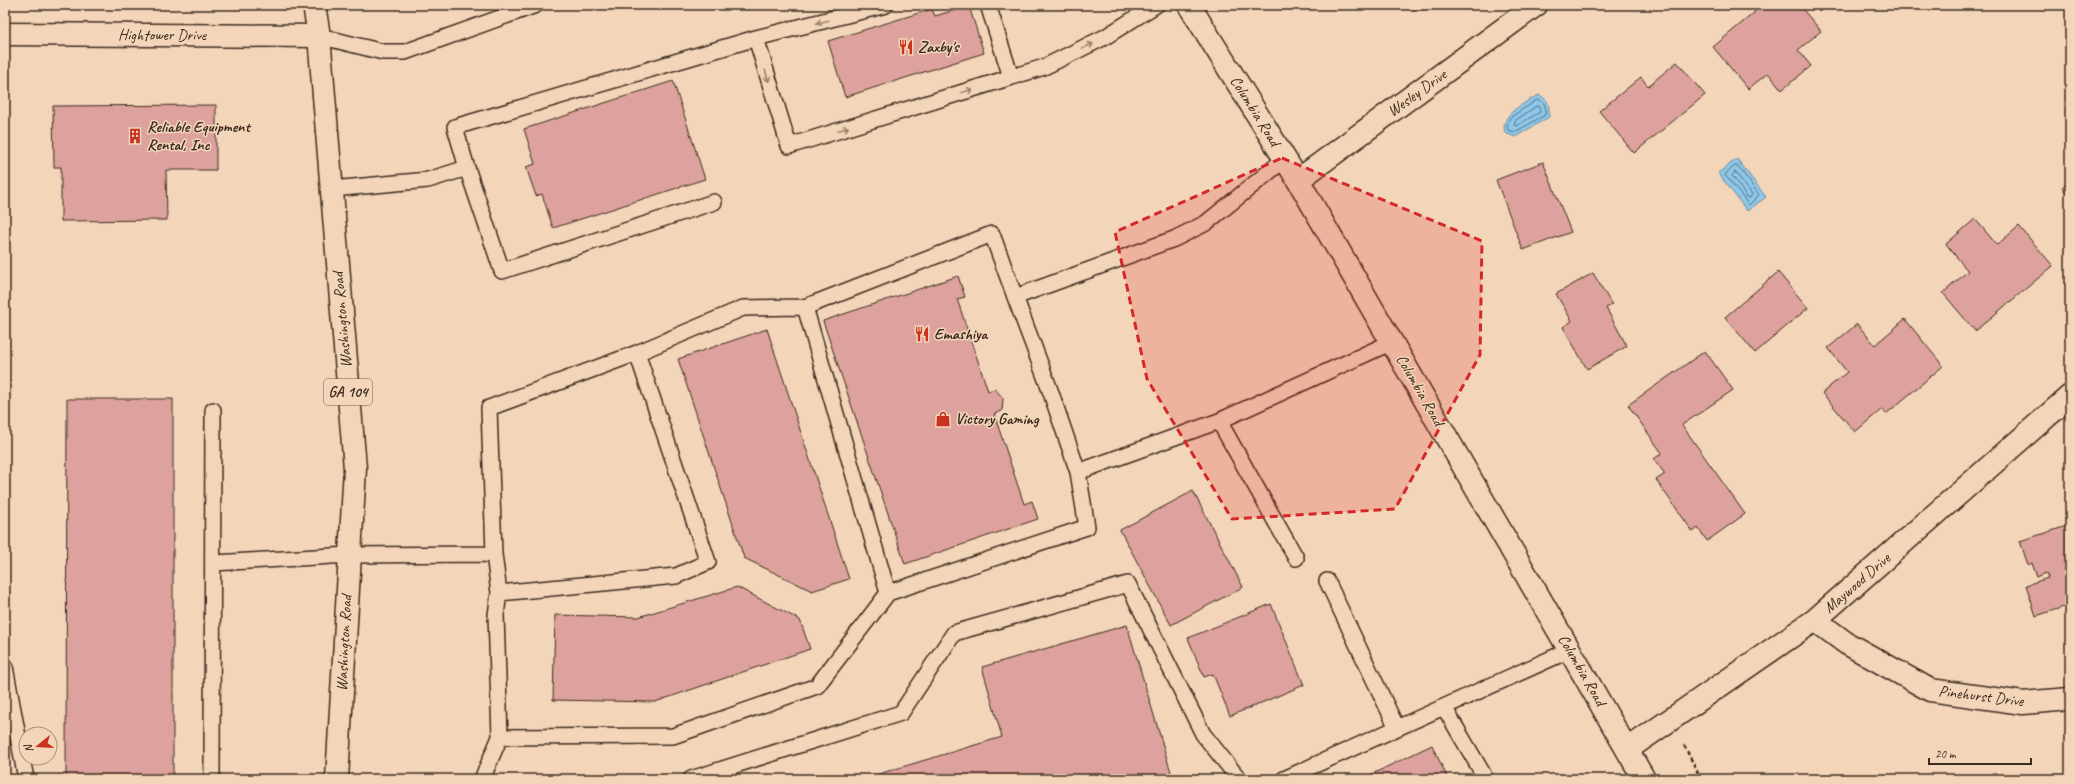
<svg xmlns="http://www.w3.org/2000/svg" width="2075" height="784" font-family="Caveat,sans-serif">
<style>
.water{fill:#8cc8ec;stroke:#6c899a}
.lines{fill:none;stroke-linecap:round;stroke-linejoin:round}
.shore{stroke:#5b6970;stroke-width:1}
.building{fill:#dda29d;stroke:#3b2a1e}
.service-casing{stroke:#3b2a1e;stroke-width:18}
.minor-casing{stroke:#3b2a1e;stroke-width:25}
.secondary-casing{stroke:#3b2a1e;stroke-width:25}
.primary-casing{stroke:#3b2a1e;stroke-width:25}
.path{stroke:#3b2a1e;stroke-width:2.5;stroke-dasharray:4 3;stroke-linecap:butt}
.service{stroke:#f3d6b9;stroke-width:15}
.minor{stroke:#f3d6b9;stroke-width:22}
.secondary{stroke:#f3d6b9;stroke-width:22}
.primary{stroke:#f3d6b9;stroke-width:22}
.oneway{stroke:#97806c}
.marked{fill:#d62828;fill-opacity:0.2;stroke:#d62828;stroke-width:3;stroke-dasharray:8 5;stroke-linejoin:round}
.labels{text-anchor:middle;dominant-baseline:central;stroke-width:3;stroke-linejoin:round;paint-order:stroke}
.shield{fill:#f3d6b9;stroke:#725e4c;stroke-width:1}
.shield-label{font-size:15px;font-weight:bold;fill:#3b2a1e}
.street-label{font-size:16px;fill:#3b2a1e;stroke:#f3d6b9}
.poi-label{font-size:16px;font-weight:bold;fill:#3b2a1e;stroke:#f3d6b9;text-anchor:start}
</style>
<rect width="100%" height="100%" fill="#f3d6b9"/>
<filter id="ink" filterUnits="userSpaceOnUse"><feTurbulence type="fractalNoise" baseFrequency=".025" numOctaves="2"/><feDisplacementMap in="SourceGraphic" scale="8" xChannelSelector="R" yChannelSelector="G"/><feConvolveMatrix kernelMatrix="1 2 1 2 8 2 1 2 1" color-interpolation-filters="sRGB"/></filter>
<g filter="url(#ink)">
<path class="water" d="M 1538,95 C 1550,99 1549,106 1549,117 L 1515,137 L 1505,133 C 1499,114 1524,104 1538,95 Z
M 1737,159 L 1766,197 L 1747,211 L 1718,173 Z"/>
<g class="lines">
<path class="shore" d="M 1537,100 C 1546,100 1546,108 1545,115 L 1515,132 L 1508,130 L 1507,126 L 1510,118 Z
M 1537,106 L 1540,107 L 1540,112 L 1516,126 L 1514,125 L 1515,121 Z
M 1735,166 L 1738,166 L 1759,195 L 1749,205 L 1725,175 Z
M 1735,172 L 1752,194 L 1750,198 L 1747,197 L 1732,176 Z"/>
</g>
<path class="building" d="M 1378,5 L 1427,5 L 1427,9 L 1378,8 Z
M 1748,5 L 1799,5 L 1821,31 L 1798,50 L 1811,66 L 1782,90 L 1768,73 L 1748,89 L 1713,47 L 1755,12 Z
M 969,6 L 984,53 L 845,97 L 828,41 L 932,9 L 935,16 Z
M 1677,62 L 1705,95 L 1634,153 L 1599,111 L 1641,77 L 1648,86 Z
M 673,81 L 705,179 L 553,228 L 542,194 L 536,196 L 526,167 L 535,164 L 524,129 Z
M 216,105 L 216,170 L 166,170 L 167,220 L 61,221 L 61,167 L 54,167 L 53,106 Z
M 1543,162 L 1571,232 L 1523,250 L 1496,180 Z
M 2070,181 L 2070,197 L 2062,187 Z
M 1975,219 L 1997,245 L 2019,226 L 2053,266 L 1975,331 L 1943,293 L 1968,271 L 1946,244 Z
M 1778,272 L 1808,308 L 1755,353 L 1725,317 Z
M 1593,273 L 1612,305 L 1606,308 L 1627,346 L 1587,369 L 1563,327 L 1572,321 L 1556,294 Z
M 958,276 L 965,297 L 957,299 L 988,391 L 995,389 L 1003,398 L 1002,411 L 994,414 L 1024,504 L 1032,501 L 1038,519 L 905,564 L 823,321 Z
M 1905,319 L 1943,366 L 1886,414 L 1882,409 L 1855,432 L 1822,393 L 1847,372 L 1828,348 L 1857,324 L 1875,345 Z
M 767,329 L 849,579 L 812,591 L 744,558 L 678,359 Z
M 1705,351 L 1733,390 L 1682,425 L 1745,514 L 1707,541 L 1698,528 L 1693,532 L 1656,480 L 1665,474 L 1654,459 L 1662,453 L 1628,405 Z
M 67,399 L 173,399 L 173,779 L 66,779 Z
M 1193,491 L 1243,587 L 1171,625 L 1120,530 Z
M 2070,525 L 2070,605 L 2036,616 L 2026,585 L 2048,578 L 2046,573 L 2037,577 L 2032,563 L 2028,565 L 2020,541 Z
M 737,587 L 800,620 L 810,649 L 655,702 L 553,700 L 555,615 L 638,617 Z
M 1271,604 L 1304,685 L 1230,716 L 1213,674 L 1204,677 L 1188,638 Z
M 1127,625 L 1173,779 L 862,779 L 1002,737 L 982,667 Z
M 1432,745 L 1448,779 L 1362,779 Z"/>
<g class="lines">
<g class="service-casing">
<path id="service" d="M 988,5 L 1011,77
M 319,36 L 383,52 L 405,52 L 536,5
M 756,38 L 789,146 L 1044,67 L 1105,37 L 1156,5
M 1285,159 L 1206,223 L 1174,239 L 1015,297 L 1050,390 L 1078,472 L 1219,421 L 1392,342
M 467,168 L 502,271 L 714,202
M 332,189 L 428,180 L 467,168 L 455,127 L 756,38 L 886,5
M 1015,297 L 992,234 L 805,307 L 888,593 L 1087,527 L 1078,472
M 1219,421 L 1296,558
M 494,554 L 489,408 L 637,353
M 214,563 L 349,555 L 494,554 L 499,593 L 676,576 L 708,562 L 637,353 L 743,308 L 805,307
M 1327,581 L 1397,728
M 499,593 L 496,615 L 500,737 L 673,736 L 817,686 L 888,593
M 5,667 L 26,779
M 1444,707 L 1486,779
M 212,779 L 213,410
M 482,779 L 500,737
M 691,779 L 901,713 L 954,633 L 1128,584 L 1203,734 L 1239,779
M 1284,779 L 1570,650"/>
</g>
<g class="minor-casing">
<path id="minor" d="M 5,34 L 319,36
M 1298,180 L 1536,5
M 1815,620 L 1846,643 L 1930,690 L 2023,703 L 2070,699
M 1628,749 L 1815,620 L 2070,396"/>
</g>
<g class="secondary-casing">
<path id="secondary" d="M 1189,5 L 1298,180 L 1644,779"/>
</g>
<g class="primary-casing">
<path id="primary" d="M 314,5 L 319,36 L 355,468 L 337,779"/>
</g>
<path class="path" d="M 1684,745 L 1698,773"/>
<use href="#service" class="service"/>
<use href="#minor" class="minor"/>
<use href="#secondary" class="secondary"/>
<use href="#primary" class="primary"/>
</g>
<defs><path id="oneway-shaft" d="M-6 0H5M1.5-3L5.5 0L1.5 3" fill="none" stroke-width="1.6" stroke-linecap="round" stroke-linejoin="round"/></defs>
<g class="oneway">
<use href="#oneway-shaft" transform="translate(822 22) rotate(166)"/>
<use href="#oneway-shaft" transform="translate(1088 46) rotate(-26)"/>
<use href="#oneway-shaft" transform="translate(767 76) rotate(73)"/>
<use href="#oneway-shaft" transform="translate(967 91) rotate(-17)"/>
<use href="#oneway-shaft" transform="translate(843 129) rotate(-17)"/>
</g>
</g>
<path class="marked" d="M 1282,158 L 1482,241 L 1480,355 L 1395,509 L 1232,519 L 1147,379 L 1115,232 Z"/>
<defs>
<g id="restaurant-bare" transform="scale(1.2)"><path d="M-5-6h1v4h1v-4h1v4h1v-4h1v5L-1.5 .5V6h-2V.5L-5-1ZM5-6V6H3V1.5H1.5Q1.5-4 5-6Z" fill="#c8321e" stroke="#f3d6b9" stroke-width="2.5" paint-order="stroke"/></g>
<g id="building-bare" transform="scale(1.2)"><path d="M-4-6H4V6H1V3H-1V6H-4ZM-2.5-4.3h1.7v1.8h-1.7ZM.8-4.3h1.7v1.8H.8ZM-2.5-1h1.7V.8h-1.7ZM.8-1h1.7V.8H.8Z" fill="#c8321e" stroke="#f3d6b9" stroke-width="2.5" paint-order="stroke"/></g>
<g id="shop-bare" transform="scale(1.2)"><path d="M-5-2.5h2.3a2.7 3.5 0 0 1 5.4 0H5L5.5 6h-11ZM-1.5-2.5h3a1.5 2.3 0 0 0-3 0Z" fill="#c8321e" stroke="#f3d6b9" stroke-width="2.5" paint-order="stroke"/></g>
</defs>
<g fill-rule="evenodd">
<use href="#restaurant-bare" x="906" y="47"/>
<use href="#building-bare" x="135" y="136"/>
<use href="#restaurant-bare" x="922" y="334"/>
<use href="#shop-bare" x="943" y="419"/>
</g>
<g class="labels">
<rect class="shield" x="324" y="379" width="48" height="26" rx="3"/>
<g class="shield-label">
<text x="348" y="392">GA 104</text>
</g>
<g class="street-label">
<text x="162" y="35">Hightower Drive</text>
<text transform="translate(1417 93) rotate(-36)">Wesley Drive</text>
<text transform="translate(1255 111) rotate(58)">Columbia Road</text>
<text transform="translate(342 320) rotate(-95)">Washington Road</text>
<text transform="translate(1420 390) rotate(60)">Columbia Road</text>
<text transform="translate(1857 583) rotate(-41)">Maywood Drive</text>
<text transform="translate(344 643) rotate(-87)">Washington Road</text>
<text transform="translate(1582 670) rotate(60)">Columbia Road</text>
<text transform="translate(1981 696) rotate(7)">Pinehurst Drive</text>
</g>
<g class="poi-label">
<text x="918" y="47">Zaxby's</text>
<text x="147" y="127">Reliable Equipment<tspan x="147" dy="18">Rental, Inc</tspan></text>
<text x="934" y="334">Emashiya</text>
<text x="955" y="419">Victory Gaming</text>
</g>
</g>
<rect width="2075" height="784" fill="none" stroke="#f3d6b9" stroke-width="20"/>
<rect x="10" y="10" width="2055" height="764" fill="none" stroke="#3b2a1e" stroke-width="1.5" filter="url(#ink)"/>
<g transform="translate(38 746) rotate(252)"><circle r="19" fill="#f3d6b9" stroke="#a9917b"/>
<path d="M0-3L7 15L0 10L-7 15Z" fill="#c8321e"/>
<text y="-6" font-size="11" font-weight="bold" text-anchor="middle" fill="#3b2a1e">N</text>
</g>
<path d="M1929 758v6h102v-6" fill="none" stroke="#3b2a1e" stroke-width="2"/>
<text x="1935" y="758" font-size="12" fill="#3b2a1e" stroke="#f3d6b9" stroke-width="3" paint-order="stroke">20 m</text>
</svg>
